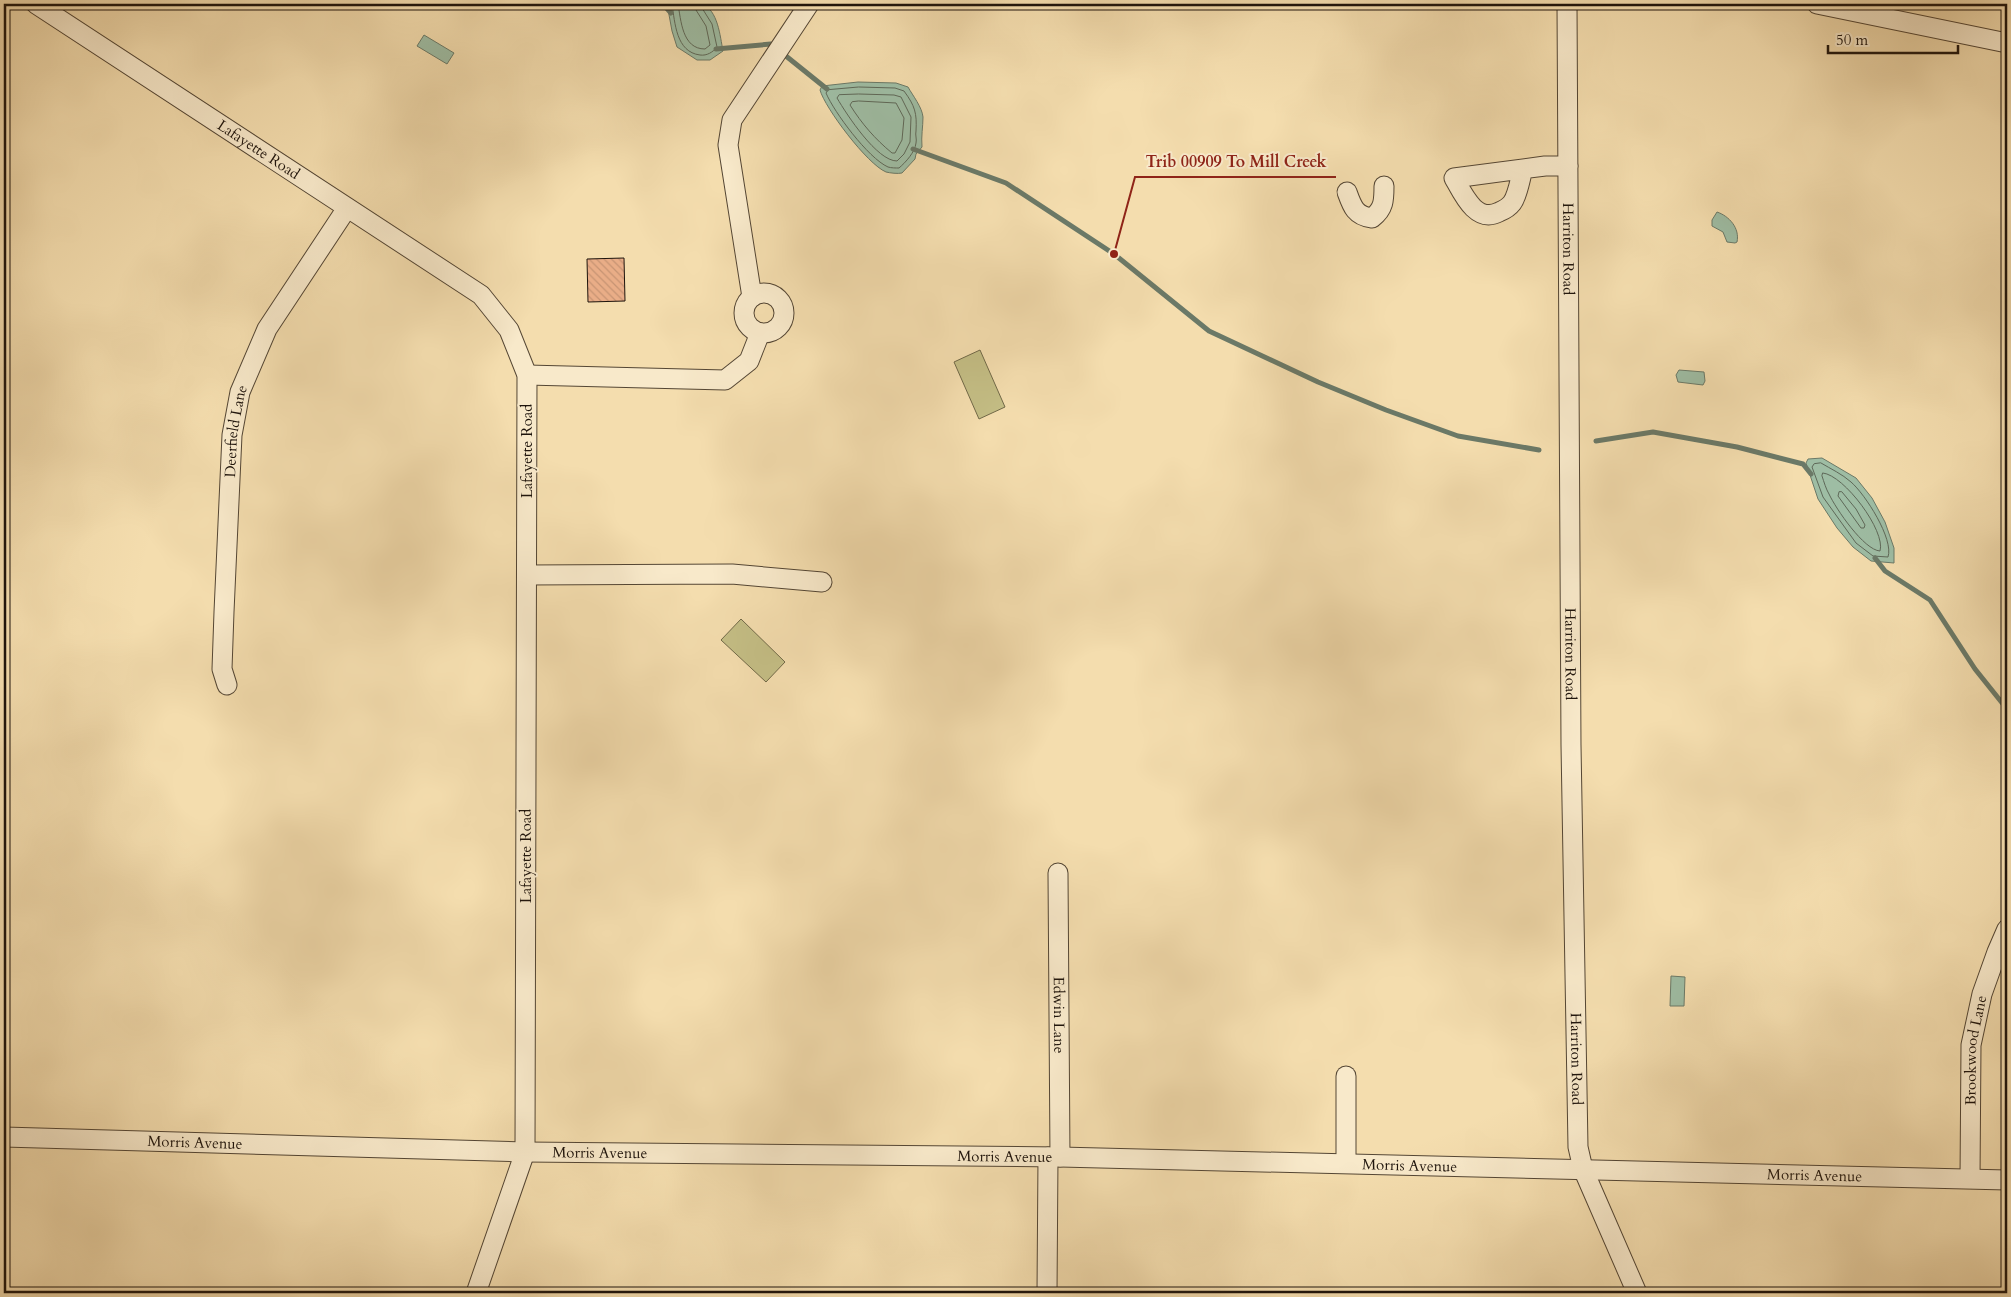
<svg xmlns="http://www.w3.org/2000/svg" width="2011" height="1297" font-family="Cardo,serif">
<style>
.green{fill:#c4be85;stroke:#716948}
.water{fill:#9ebda4;stroke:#6b7967}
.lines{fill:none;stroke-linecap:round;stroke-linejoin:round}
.shore{stroke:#5e6858;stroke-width:1}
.stream{stroke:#6b7967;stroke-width:5}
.building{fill:url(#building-back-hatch);stroke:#1e140c}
.minor-casing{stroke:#544634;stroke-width:21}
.minor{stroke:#f8e9ca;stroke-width:19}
.labels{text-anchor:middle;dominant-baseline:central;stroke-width:4;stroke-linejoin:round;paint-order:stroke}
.street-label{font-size:15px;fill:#1e140c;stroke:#f8e9ca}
.leader{fill:none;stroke:#8f2418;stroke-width:2}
.callout-dot{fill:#8f2418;stroke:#f8e9ca;stroke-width:2}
.callout-label{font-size:16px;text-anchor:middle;font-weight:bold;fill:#8f2418;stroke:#f8e9ca;stroke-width:4;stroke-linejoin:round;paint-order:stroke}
</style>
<defs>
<pattern id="building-back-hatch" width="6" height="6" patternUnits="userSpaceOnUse" patternTransform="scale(1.25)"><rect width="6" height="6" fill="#e9ad87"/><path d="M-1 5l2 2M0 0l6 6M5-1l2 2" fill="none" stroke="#c79473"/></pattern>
</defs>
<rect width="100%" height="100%" fill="#f4ddae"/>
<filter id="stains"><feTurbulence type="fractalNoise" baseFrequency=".004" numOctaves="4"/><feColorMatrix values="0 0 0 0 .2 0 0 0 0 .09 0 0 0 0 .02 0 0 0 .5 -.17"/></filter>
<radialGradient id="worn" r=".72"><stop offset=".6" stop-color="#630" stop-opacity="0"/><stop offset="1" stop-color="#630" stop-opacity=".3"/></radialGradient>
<path class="green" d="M 980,350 L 1005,407 L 979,419 L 954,362 Z
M 741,619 L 785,662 L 766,682 L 721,640 Z"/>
<path class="water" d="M 667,4 L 702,4 C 718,10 720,36 723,51 L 710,60 L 697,60 L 677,47 L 672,31 Z
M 424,35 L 454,53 L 447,64 L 417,46 Z
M 858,82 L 896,83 L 908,87 C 913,96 922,107 923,117 C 923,127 921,136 922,147 L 916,154 L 915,159 L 902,173 C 898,174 890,173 886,172 C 867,164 825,108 820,90 L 822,86 Z
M 1717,212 C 1729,216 1740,228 1737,242 L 1735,243 L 1727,242 L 1723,232 L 1712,226 L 1712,220 Z
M 1679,370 L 1704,372 L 1705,381 L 1703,385 L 1678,382 L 1676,375 Z
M 1822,458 L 1856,478 L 1872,498 L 1885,522 L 1894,548 L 1894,563 L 1871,561 L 1853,547 L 1837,528 L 1818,499 L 1806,463 L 1808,459 Z
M 1671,976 L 1685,977 L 1684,1006 L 1670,1006 Z"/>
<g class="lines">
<path class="shore" d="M 672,4 C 675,23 676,52 700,55 C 707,56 713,52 717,47 L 712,24 L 702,8 L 701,4
M 678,4 C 681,20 682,49 705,49 L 710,45 L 706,26 L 696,10 L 695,4
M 859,87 L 895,88 L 904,91 C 915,106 917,113 916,131 C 915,135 917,139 916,143 C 915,152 906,162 899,168 C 896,168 891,168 888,167 C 868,158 834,112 826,93 L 828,90 Z
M 859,94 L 894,95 L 901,97 L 911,117 L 910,142 L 904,154 L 897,161 C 877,161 847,115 837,98 L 839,95 Z
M 859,101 L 896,103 L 904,118 L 902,140 L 895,153 L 892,153 C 875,139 862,124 850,105 L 852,102 Z
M 1821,463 C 1831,469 1842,474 1851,482 C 1865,494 1894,539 1888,557 L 1873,556 L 1856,543 L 1823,497 L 1812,467 L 1814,464 Z
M 1823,473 C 1844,475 1886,531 1880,551 C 1864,550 1836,509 1829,494 C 1826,489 1824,482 1822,476 Z
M 1842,492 L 1856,509 L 1865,525 L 1864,528 L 1861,528 L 1838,496 L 1839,492 Z"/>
<path class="stream" d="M 663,4 L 671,13
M 716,49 L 771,44 L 827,89
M 913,149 L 1006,183 L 1114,254 L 1209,331 L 1318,382 L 1386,410 L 1458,436 L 1539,450
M 1596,441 L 1653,432 L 1737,447 L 1803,464 L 1811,474
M 1875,558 L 1885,571 L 1930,600 L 1975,669 L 2007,709"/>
</g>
<path class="building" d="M 624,258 L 625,301 L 588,302 L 587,259 Z"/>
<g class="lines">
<g class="minor-casing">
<g id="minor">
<path id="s1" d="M 36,4 L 481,295 L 509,330 L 527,375 L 525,1152 L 476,1293"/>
<path id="s2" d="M 1567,4 L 1571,745 L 1578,1147 L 1583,1169 L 1637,1293"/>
<path d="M 1817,4 L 2007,43"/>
<path d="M 1523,169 C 1520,179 1518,195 1512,203 C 1509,207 1504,210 1499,212 C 1476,224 1463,194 1454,178 L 1545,166 L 1568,166"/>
<path d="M 1347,192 C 1352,206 1355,216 1372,218 C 1384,209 1384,200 1384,186"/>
<circle cx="764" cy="313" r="20"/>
<path d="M 752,297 L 728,145 L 732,120 L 809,4"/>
<path d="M 527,375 L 725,380 L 749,361 L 760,333"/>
<path d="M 527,575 L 732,574 L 822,582"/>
<path id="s3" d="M 227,685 L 222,669 L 224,612 L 232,435 L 240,392 L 267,329 L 347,208"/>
<path id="s4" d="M 1058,873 L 1060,1157"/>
<path d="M 1346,1076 L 1346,1163"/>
<path id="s5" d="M 4,1137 L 525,1152 L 1060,1157 L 2007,1180"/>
<path id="s6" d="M 1970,1178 L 1971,1045 L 1982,994 L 1997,952 L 2007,929"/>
<path d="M 1047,1293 L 1048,1157"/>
</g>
</g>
<use href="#minor" class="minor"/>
</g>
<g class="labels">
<g class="street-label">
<text stroke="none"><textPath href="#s1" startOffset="266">Lafayette Road</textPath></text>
<text stroke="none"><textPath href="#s2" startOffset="245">Harriton Road</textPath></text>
<text stroke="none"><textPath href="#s3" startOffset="255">Deerfield Lane</textPath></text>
<text transform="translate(527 451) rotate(-90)">Lafayette Road</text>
<text stroke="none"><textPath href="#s2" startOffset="650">Harriton Road</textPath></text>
<text transform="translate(526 856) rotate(-90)">Lafayette Road</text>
<text stroke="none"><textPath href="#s4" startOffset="142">Edwin Lane</textPath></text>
<text stroke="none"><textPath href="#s6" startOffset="128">Brookwood Lane</textPath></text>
<text stroke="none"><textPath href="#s2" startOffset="1055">Harriton Road</textPath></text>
<text stroke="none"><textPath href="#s5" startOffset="191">Morris Avenue</textPath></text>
<text stroke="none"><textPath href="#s5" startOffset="596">Morris Avenue</textPath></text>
<text stroke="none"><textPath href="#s5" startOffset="1001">Morris Avenue</textPath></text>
<text stroke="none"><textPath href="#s5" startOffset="1406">Morris Avenue</textPath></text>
<text stroke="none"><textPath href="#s5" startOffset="1811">Morris Avenue</textPath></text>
</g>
</g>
<path class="leader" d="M1114 254L1135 177H1336"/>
<circle class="callout-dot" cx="1114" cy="254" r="5"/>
<g class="callout-label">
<text x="1236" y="167">Trib 00909 To Mill Creek</text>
</g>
<rect width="2011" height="1297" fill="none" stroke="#f4ddae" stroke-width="20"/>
<rect x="5" y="5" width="2001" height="1287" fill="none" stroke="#1e140c" stroke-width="2.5"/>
<rect x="10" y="10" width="1991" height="1277" fill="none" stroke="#1e140c"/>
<path d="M1828 45v8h130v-8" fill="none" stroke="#1e140c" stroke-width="2.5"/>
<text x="1836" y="45" font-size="15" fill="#1e140c" stroke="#f8e9ca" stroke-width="4" paint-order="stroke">50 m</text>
<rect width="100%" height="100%" filter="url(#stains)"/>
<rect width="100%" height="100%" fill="url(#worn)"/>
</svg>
